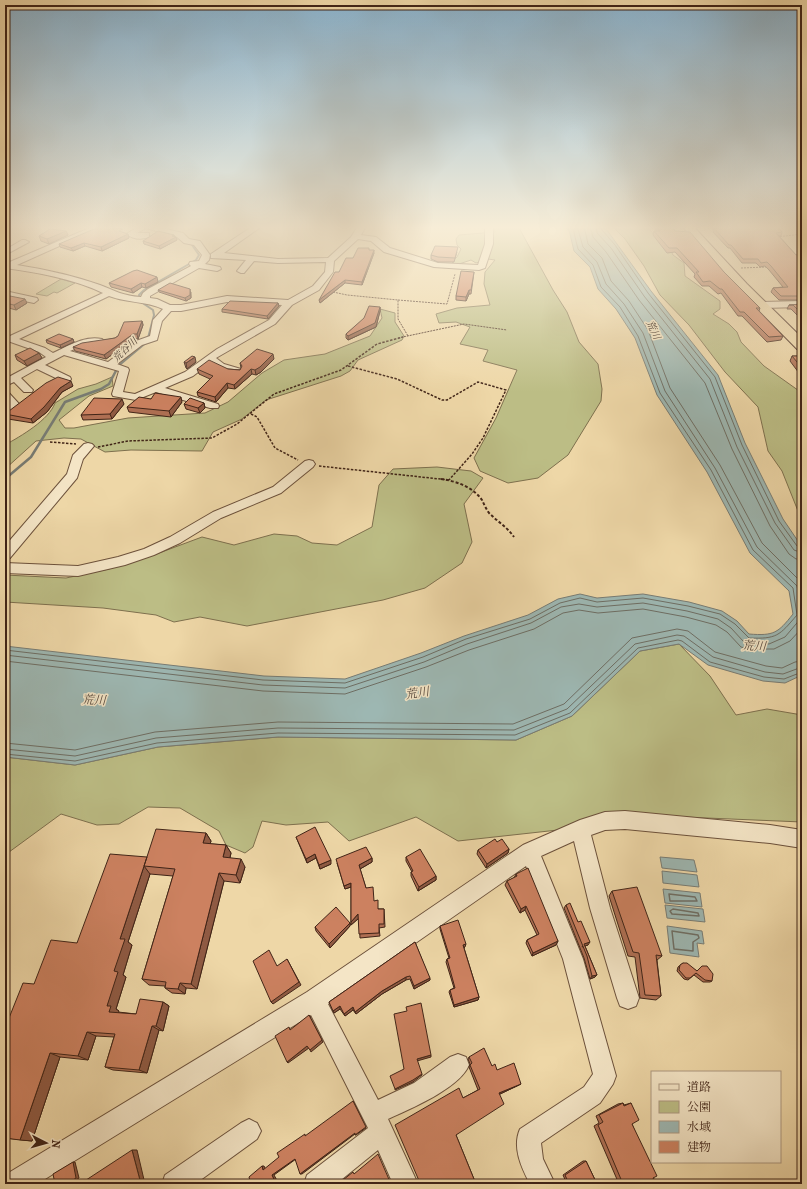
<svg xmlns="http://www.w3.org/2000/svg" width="807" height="1189" font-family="'IM FELL French Canon','Noto Serif JP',serif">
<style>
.green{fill:#bcbd85;stroke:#7e704e}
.water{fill:#9db7b2;stroke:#787c74}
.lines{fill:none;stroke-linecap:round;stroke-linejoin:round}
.shore-far1{stroke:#6e6e64;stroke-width:1}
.shore{stroke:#6e6e64;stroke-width:1.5}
.stream-far1{stroke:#787c74;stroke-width:2}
.stream{stroke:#787c74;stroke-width:2.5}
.minor-casing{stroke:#6c513b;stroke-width:2}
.highway-casing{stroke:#402417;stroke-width:2}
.path-far2{stroke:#402417;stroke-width:1;stroke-dasharray:2 1;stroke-linecap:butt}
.path-far1{stroke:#402417;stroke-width:1.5;stroke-dasharray:2.5 1.5;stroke-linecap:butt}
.path{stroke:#402417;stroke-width:2;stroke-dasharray:3 2;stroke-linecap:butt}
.minor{fill:#f4e5c6;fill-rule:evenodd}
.highway{fill:#eed7a7;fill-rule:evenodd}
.wall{fill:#af6f53;stroke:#402417}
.shaded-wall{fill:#8f5a43;stroke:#402417}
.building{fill:#cc8160;stroke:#402417}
.labels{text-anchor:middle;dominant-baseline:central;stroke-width:3;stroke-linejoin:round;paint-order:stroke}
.far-water-label{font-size:10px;font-style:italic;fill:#57493e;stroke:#f4e5c6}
.water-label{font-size:12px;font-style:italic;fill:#57493e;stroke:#f4e5c6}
</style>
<rect width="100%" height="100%" fill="#eed7a7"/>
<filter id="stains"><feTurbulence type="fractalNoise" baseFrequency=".005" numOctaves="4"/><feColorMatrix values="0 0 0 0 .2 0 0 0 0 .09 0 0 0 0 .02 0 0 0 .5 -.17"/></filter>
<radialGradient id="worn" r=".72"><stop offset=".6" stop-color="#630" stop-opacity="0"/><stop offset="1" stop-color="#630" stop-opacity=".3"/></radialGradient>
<path class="green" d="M 494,226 L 518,226 L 553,290 L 567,312 L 579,342 L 598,364 L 602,389 L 601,401 L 568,455 L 538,478 L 508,483 L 480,471 L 474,458 L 496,418 L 517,370 L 483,361 L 488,350 L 460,344 L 470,327 L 456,322 L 439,323 L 436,314 L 457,308 L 490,305 L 484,284 L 485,272 L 495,260 L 488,259 L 476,263 L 471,260 L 456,265 L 452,262 L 457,257 L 461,249 L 457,245 L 456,239 L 459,235 L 495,232 Z
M 612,226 L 656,226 L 650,230 L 655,236 L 670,249 L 673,255 L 684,263 L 685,276 L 720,301 L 720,309 L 713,314 L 729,324 L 737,332 L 741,342 L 764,366 L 802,393 L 802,521 L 782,471 L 768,451 L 758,407 L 725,372 L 689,325 L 660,295 L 644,266 L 625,239 Z
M 61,279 L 75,283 L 57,293 L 54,292 L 47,296 L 36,294 Z
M 380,309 L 395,313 L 395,322 L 404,336 L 402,340 L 358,360 L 350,371 L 341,376 L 266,400 L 242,419 L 213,432 L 202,451 L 131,450 L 105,452 L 81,439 L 64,438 L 36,441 L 5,469 L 5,445 C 21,436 49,420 55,403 L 78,389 L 96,384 L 112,377 L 113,386 L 89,396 L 59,420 L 65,428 L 74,428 L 128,418 L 205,413 L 228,402 L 262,373 L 284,360 L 325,354 L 370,336 L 382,318 Z
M 437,467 L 471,471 L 483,478 L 464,504 L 472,542 L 462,563 L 425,588 L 383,600 L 247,626 L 200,617 L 174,622 L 156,615 L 103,608 L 5,602 L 5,575 L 66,578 L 109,569 L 151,556 L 202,537 L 234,545 L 274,534 L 297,536 L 312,543 L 337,545 L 372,527 L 379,485 L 393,469 Z
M 679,644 L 710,676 L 736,715 L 767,709 L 802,715 L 802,822 L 659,816 L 593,816 L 558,830 L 458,841 L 416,817 L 349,841 L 328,822 L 286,825 L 262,821 L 253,847 L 245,853 L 226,845 L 219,831 L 180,808 L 148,807 L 119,824 L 97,825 L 61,814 L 5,855 L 5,757 L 75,765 L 158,747 L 278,737 L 516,740 L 572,716 L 640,651 Z"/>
<path class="water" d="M 564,226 L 604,226 L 651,291 L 718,375 L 745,443 L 783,519 L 802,547 L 802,675 L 785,683 L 763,681 L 708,665 L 679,644 L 640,651 L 572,716 L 516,740 L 278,737 L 158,747 L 75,765 L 5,757 L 5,646 L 264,676 L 345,679 L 421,653 L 464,636 L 528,615 L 558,599 L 580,594 L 597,598 L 643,594 L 689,602 L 722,611 L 737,621 L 749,634 C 774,636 778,633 793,614 L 789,591 L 750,553 L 707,472 L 657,395 L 635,338 L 616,309 L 598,289 L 590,267 L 574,251 L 569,230 Z
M 660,857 L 694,860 L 697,872 L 662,868 Z
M 662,871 L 697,875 L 699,887 L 663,883 Z
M 663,889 L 700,893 L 702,907 L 665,903 Z
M 665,905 L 703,909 L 705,922 L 667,918 Z
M 667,926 L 702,931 L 704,944 L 697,943 L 699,957 L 670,953 Z"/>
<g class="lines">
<path class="shore-far1" d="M 577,226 L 583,247 L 597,262 L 606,284 L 624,304 L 643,333 L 665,391 L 715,468 L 757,547 L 797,586 L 802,611
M 584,226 L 588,244 L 602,258 L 611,281 L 629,301 L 648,330 L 670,388 L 720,465 L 762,543 L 802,583
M 590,226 L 593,237 L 606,252 L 639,300 L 705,383 L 732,449 L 770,526 L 789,554 L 796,559 L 802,559
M 596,226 L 597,233 L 611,248 L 644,296 L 710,379 L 737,447 L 775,523 L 794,550 L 802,553
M 601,226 L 602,230 L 615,245 L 648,293 L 715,377 L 742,445 L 779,521 L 797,546 L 802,548
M 5,650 L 263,680 L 345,683 L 423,657 L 466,639 L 530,619 L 560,603 L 580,598 L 597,602 L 643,598 L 688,606 L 720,614 L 735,624 L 749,638 C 777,639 779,636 797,615 L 793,588 L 753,550 L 711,470 L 660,393 L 638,336 L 620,307 L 601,287 L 593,265 L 578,249 L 573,229 L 570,226
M 5,655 L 263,685 L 345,688 L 424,662 L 467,644 L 531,623 L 561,607 L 579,604 L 597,607 L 643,603 L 687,611 L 718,619 L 731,628 L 743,641 L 749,643 L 769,644 L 785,637 L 802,617
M 5,661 L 263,691 L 345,694 L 426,667 L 469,650 L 534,629 L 563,613 L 579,610 L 598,613 L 643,609 L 686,617 L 716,625 L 727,632 L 741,647 L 749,649 L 774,649 L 790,641 L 802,628
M 5,743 L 75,750 L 155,732 L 278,722 L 513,724 L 564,704 L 632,638 L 677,629 L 688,631 L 715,652 L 766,666 L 782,668 L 795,662 L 802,661
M 5,749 L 75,756 L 156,738 L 278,728 L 514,730 L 567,709 L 635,644 L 677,635 L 684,636 L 713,657 L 765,672 L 783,674 L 802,667
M 5,754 L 75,761 L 157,743 L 278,733 L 515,735 L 570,713 L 638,648 L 678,640 L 682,641 L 710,662 L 764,677 L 784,679 L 802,672"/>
<path class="shore" d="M 669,894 L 695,897 L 697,901 L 670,901 Z
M 673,909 L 698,913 L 699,916 L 672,914 L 670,911 Z
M 672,931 L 698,935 L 699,938 L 693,942 L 693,951 L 674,949 Z"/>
<path class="stream-far1" d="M 148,338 L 154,315 L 153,310 L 141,302 L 139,295 L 144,290 L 196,260 L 199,255 L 190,242"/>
<path class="stream" d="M 5,479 L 31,457 L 65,402 L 101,389 L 109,384 L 119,365 L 144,344 L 149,337"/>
<g class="minor-casing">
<path id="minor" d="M 94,226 L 104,226 L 17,265 C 43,269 75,276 100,285 C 116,291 123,296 141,297 L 143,293 L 148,289 L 191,266 L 189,264 L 190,262 L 199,261 L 202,255 L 194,245 L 184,243 L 177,237 L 146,228 L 137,233 L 149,233 L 149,237 C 141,240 133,239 126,234 L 140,226 L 153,226 L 183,233 L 189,239 L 200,241 L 210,255 L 209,260 L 205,264 L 220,267 L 221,269 L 217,271 L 199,268 L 150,296 L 150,298 L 157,299 L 170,305 L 181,305 L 227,296 L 288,300 L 313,286 L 325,272 L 326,262 L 278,263 L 254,261 L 244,273 L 241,273 L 237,271 L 246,260 L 211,258 L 211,254 L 253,226 L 262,226 L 224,253 L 278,259 L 328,258 L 351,237 L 358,226 L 366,226 L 361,235 L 376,237 L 390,248 L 438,263 L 478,265 L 485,244 L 485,226 L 493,226 L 493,244 L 485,268 L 479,270 L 434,267 L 384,252 L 371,241 L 358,239 L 334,261 L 333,272 L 319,290 L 292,305 L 275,324 L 216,358 L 224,364 L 241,369 L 242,371 L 241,373 C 231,375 218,368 210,363 L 193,376 L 165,388 L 218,404 L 219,406 L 218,408 L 210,408 L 156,392 L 136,400 L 113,396 L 112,394 L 119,371 L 64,355 L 45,365 L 70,377 L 71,379 L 70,381 L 62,381 L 37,369 L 21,378 L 33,390 L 32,392 L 24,392 L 14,382 L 5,386 L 5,379 L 46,357 L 39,352 L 5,340 L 5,334 L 10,336 L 103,293 C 74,279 36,272 5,268 L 5,264 ZM 109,296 C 127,303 146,301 163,309 L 153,320 L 150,336 L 136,341 L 108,362 L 70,351 L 82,346 L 102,343 L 104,341 L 102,339 C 85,335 68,346 53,353 L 45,348 L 19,339 ZM 227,302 L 282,305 L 269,320 L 217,349 L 185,372 L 135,394 L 123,392 L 129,370 L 128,368 L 117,364 L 142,345 L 157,340 L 162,321 L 171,311 L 181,311 Z
M 22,240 L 25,240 L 29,242 L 5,255 L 5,250 Z
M 5,291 L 37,298 L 38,300 L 34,303 L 5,297 Z
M 802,301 L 802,307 L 761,308 L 757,305 L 761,302 Z
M 5,392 L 9,393 L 21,406 L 9,417 L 5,418 L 5,410 L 10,406 L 5,401 Z
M 88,443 L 92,444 L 94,446 L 83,459 L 77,478 L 10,558 L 5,560 L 5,546 L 67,474 L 73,455 L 84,444 Z
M 309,460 L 313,461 L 315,464 L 313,467 L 281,493 L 221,518 L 180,543 L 154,555 L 125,565 L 78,576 L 5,573 L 5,563 L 78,566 L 118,557 L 144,549 L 170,537 L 213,512 L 273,487 L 305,461 Z
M 625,811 L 770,825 L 802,830 L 802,848 L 770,843 L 625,829 L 605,830 L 591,835 L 610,908 L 639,998 L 636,1006 L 628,1009 L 620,1006 L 617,998 L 590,908 L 574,841 L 541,856 L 583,959 L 616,1076 L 613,1084 L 600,1103 L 541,1143 L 543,1159 L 555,1184 L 530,1184 C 521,1167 512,1147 520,1129 L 584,1087 L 593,1074 L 563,959 L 526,866 L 328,1004 L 378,1100 L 414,1083 L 450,1057 L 458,1054 L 466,1057 L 469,1065 C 460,1088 410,1109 388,1119 L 418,1184 L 393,1184 L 378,1150 L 336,1184 L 304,1184 L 307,1175 L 368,1128 L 311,1015 L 37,1184 L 5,1184 L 5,1175 L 307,992 L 523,845 L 580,820 L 605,812 Z
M 249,1119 L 257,1123 L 261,1131 L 257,1139 L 195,1184 L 162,1184 L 165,1175 L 241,1123 Z"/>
</g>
<g class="highway-casing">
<path id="highway" d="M 682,226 L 693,226 L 747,284 L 802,338 L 802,350 L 797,349 L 724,275 Z"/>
</g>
<path class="path-far2" d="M 777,237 L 802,234
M 741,268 L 767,267
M 333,292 L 347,295 L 398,300 L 398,319 L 408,336
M 398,300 L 447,304 L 455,274
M 398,338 L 464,324 L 507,330"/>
<path class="path-far1" d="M 348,366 L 397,379 L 442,400 L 447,400 L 478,382 L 506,390 L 483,438 L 472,454 L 449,480
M 251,414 L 257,417 L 275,448 L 298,460
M 50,442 L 76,444
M 98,447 L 128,441 L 212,438 L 237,424 L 274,394 L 341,370 L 377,344 L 403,337
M 319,466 L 449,480"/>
<path class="path" d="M 441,479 C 456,481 473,487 482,500 C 484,504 486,509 489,513 C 498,522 507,527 514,537"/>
<use href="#minor" class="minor"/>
<use href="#highway" class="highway"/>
</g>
<path class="wall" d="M 654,226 L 672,226 L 675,231 L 724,272 L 760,308 L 759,311 L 783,336 L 781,340 L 767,342 L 742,316 L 738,316 L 721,293 L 718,294 L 709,286 L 702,286 L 694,277 L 695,274 L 675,252 L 667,253 L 653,235 L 654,231 L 656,231 L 654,227 Z
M 709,226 L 777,226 L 782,232 L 781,236 L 779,236 L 796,255 L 802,255 L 802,300 L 779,300 L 771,292 L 773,288 L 783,287 L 769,270 L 765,266 L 760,267 L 756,263 L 742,263 L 730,248 L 728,248 L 713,232 L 714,230 Z
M 66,231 L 68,235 L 49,244 L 41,241 L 39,236 Z
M 124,233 L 129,238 L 102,251 L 85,246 L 73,251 L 60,247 L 59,244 Z
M 174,235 L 177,240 L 160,249 L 144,244 L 143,241 Z
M 369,250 L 374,253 L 362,285 L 345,283 L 320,303 L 339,272 L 353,258 Z
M 457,252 L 454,262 L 438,262 L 431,259 L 431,255 Z
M 474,272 L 471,294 L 469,294 L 466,301 L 456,300 L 456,296 Z
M 158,282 L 146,288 L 142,287 L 133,293 L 111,287 L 109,283 Z
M 158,290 L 191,292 L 191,298 L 186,301 L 159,292 Z
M 5,295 L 27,303 L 16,310 L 5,307 Z
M 278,303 L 279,306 L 268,319 L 222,312 L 222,309 Z
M 802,304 L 802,316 L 798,316 L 791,309 L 787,309 L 789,305 Z
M 380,307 L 380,311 L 376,327 L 348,340 L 346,338 L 346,334 Z
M 142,321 L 143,325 L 138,339 L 135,338 L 106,359 L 75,351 L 73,347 L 115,338 Z
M 73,339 L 74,342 L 61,348 L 47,343 L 46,340 Z
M 39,353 L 42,358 L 27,366 L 17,360 L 15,355 Z
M 792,356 L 802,356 L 802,377 L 790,361 Z
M 274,359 L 261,372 L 256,375 L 252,374 L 235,389 L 228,388 L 216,402 L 198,396 L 197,392 L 210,379 L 199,374 L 197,369 L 228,369 L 240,370 L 241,368 L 240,363 Z
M 184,362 L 196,362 L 187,369 L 186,368 Z
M 73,386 L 62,392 L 47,412 L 33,423 L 8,419 L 5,414 Z
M 151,399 L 182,402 L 171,417 L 129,412 L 127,407 Z
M 204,403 L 205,408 L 200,413 L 186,409 L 184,404 Z
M 124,404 L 112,419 L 83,420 L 81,415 Z
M 206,833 L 211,841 L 210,844 L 226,845 L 231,853 L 230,858 L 245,867 L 240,883 L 224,881 L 197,989 L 186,988 L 185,994 L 172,993 L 165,988 L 165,986 L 149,985 L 142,979 L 173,876 L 150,874 L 128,942 L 132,945 L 123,975 L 126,977 L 116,1009 L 119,1011 L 118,1012 L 136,1014 L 163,1002 L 169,1006 L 163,1031 L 159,1030 L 147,1073 L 113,1070 L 105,1067 L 114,1037 L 96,1036 L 88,1060 L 60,1057 L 32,1141 L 5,1138 L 34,984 L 77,943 L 147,857 Z
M 296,837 L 331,864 L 320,869 L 316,858 L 307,863 Z
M 497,842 L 509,849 L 508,853 L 486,868 L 477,854 L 478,850 Z
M 406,857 L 436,876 L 436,880 L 418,891 L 411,876 L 411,872 L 412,872 L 406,861 Z
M 372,858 L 372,862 L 360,869 L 366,888 L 378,909 L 384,909 L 385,927 L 379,928 L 380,936 L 360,938 L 359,918 L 351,925 L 351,887 L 345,889 L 337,863 Z
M 516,874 L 558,941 L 556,945 L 532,956 L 526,943 L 527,940 L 537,935 L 525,910 L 520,913 L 505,885 L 507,881 L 514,878 Z
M 612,891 L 662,956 L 657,960 L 661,996 L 656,1000 L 640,998 L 635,957 L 628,956 L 609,896 Z
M 566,905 L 578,922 L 588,945 L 585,946 L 597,975 L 595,977 L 590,979 L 584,958 L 564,908 Z
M 350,923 L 350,926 L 330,948 L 316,931 L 315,927 Z
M 440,926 L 465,947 L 464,948 L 479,997 L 478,1000 L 454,1007 L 449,992 L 450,990 L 454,988 L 446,962 L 447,959 L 449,958 L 440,929 Z
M 415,942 L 430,980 L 414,989 L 410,979 L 406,980 L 382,994 L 356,1014 L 353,1010 L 345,1016 L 340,1009 L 334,1013 L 329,1002 Z
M 683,963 L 697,971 L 712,981 L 710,982 L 703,982 L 694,975 L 688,980 L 684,979 L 677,971 L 678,967 Z
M 469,1057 L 492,1066 L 497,1070 L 519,1085 L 500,1094 L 456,1135 L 476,1184 L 419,1183 L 463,1098 L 478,1090 L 469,1067 L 470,1064 L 468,1059 Z
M 623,1103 L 624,1105 L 631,1103 L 632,1124 L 656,1184 L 619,1184 L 594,1126 L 599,1123 L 596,1116 L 618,1104 Z
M 583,1161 L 586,1161 L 597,1184 L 567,1184 L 563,1175 Z"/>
<path class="shaded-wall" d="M 66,231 L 68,235 L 49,244 L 47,239 Z
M 128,234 L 129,238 L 102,251 L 101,247 Z
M 174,235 L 175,238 L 176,237 L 177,240 L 160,249 L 159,246 Z
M 84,243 L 85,246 L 73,251 L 71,248 Z
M 374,250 L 374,253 L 362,285 L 362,282 Z
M 157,277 L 158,282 L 146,288 L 145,284 Z
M 345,280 L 345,283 L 320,303 L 319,300 Z
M 141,283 L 142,287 L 133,293 L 131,289 Z
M 190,289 L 191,298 L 186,301 L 185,298 Z
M 469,290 L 469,294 L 466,301 L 466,297 Z
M 25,299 L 27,303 L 16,310 L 14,305 Z
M 278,303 L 279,306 L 268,319 L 267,316 Z
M 380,307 L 380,311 L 376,327 L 348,340 L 348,336 Z
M 142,321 L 143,325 L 138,339 L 137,334 Z
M 133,334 L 135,338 L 106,359 L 104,355 Z
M 73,339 L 74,342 L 61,348 L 60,345 Z
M 39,353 L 42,358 L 27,366 L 24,361 Z
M 273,354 L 274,359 L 261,372 L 256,375 L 255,370 Z
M 195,357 L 196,362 L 187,369 L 186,363 Z
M 251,369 L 252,374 L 235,389 L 234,385 Z
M 71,381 L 73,386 L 62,392 L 47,412 L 33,423 L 31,419 L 60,388 Z
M 227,383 L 228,388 L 216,402 L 215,397 Z
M 181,397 L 182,402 L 171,417 L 169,411 Z
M 122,399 L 124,404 L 112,419 L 110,414 Z
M 204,403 L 205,408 L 200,413 L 198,408 Z
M 206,833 L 211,841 L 208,851 L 203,843 Z
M 226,845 L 231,853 L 228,865 L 223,857 Z
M 509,849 L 508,853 L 486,868 L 487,864 Z
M 315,854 L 316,858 L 307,863 L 306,859 Z
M 372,858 L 372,862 L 360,869 L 359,865 Z
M 241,859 L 245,867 L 240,883 L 236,875 Z
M 331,860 L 331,864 L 320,869 L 319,865 Z
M 144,866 L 150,874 L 128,942 L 132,945 L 123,975 L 126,977 L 116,1009 L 119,1011 L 117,1016 L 109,1012 L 107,1006 L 114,971 L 120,939 Z
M 219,873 L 224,881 L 197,989 L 191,984 Z
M 436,876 L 436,880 L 418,891 L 419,887 Z
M 351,883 L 351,887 L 345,889 L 344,886 Z
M 526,906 L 525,910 L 520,913 L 521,909 Z
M 358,914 L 359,918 L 351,925 L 351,922 Z
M 350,923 L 350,926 L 330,948 L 329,944 Z
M 558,941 L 556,945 L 532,956 L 533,953 Z
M 590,942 L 588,945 L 582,947 L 584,944 Z
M 466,944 L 465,947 L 462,948 L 463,945 Z
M 287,959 L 301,985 L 273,1004 L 271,1002 Z
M 597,975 L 595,977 L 590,979 L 592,976 Z
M 406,977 L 406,980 L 382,994 L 356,1014 L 355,1012 L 382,991 Z
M 430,978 L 430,980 L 414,989 L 414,986 Z
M 180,983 L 186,988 L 185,994 L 178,989 Z
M 479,997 L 478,1000 L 454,1007 L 454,1005 Z
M 163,1002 L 169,1006 L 163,1031 L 156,1026 Z
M 340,1006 L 340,1009 L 334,1013 L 333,1011 Z
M 353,1007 L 353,1010 L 345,1016 L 344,1014 Z
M 309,1015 L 323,1042 L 311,1052 L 310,1050 Z
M 152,1026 L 159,1030 L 147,1073 L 139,1070 Z
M 87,1032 L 96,1036 L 88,1060 L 78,1056 Z
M 307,1046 L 309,1048 L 288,1063 L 287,1062 Z
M 50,1053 L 60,1057 L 32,1141 L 20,1140 Z
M 431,1055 L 431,1057 L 417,1061 L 417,1059 Z
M 422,1074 L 422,1075 L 413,1082 L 395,1090 L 395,1089 Z
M 521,1084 L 519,1085 L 498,1095 L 499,1093 Z
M 353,1101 L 366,1128 L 356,1135 L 355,1135 Z
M 355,1133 L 355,1134 L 302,1174 L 300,1174 Z
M 132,1150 L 137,1150 L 145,1184 L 141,1184 Z
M 295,1159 L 296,1159 L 274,1175 L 279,1184 L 276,1184 L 272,1175 Z
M 73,1162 L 75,1162 L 79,1178 L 70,1184 L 67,1184 Z
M 262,1166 L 264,1166 L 266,1170 L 263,1170 Z"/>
<path class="building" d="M 101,226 L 123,229 L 119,231 L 128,234 L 101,247 L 84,243 L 71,248 L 59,244 Z
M 656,226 L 672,226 L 675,231 L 690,232 L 724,272 L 760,308 L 756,308 L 783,336 L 769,337 L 744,312 L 740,312 L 722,289 L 720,289 L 710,281 L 703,282 L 696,272 L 699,272 L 677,248 L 669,248 L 654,231 L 660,231 Z
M 715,226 L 777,226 L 782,232 L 776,233 L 796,255 L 802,255 L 802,296 L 781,296 L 773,288 L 788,287 L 771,266 L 767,262 L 761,263 L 758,259 L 743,259 L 731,245 L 729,245 L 714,228 L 717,228 Z
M 50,229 L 66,231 L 47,239 L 39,236 Z
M 158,231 L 174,235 L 172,236 L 176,237 L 159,246 L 143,241 Z
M 435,246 L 458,247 L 455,258 L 438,257 L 431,255 Z
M 358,248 L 369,248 L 369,250 L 374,250 L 362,282 L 345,280 L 319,300 L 335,272 L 339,272 L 346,258 L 353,258 Z
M 137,270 L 157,277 L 145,284 L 141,283 L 131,289 L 109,283 L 133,271 Z
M 461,271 L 474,272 L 471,290 L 469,290 L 466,297 L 456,296 Z
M 170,283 L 190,289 L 190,295 L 185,298 L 158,290 Z
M 5,295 L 25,299 L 14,305 L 5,303 Z
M 230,301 L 278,303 L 267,316 L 222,309 Z
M 802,304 L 802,312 L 800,312 L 793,305 L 789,305 Z
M 369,306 L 380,307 L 375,323 L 348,336 L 346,334 L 364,318 Z
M 142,321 L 137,334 L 133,334 L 104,355 L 73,347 L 82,343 L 115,338 L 118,336 L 124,322 Z
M 59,334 L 73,339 L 60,345 L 46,340 Z
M 30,348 L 39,353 L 24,361 L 15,355 Z
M 257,349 L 273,354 L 260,367 L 255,370 L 251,369 L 234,385 L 227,383 L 215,397 L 197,392 L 213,376 L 197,369 L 209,360 L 228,369 L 240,370 L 242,366 L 240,363 Z
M 192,356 L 195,357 L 186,363 L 184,362 Z
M 792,356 L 802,356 L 802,368 Z
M 58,377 L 71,381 L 60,388 L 44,407 L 31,419 L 5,414 L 46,383 Z
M 155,393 L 181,397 L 169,411 L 127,407 L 139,397 L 151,399 Z
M 94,398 L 122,399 L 110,414 L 81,415 Z
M 190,398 L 204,403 L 198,408 L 184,404 Z
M 315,827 L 331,860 L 319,865 L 315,854 L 306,859 L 296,837 Z
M 156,829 L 206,833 L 203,843 L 226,845 L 223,857 L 241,859 L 236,875 L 219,873 L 191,984 L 180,983 L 178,989 L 165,988 L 166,982 L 142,979 L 175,869 L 144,866 Z
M 495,839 L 497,842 L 502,839 L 509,849 L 487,864 L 478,850 Z
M 366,847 L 372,858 L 359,865 L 366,888 L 373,887 L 374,901 L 378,900 L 378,909 L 384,909 L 384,924 L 379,924 L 379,933 L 359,934 L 358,914 L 351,922 L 351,883 L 344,886 L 336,859 Z
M 420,849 L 436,876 L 419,887 L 411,872 L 413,871 L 406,857 Z
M 110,854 L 147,857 L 120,939 L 125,939 L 114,971 L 118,972 L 107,1006 L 111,1006 L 109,1012 L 136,1014 L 140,999 L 163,1002 L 156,1026 L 152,1026 L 139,1070 L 105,1067 L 115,1034 L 87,1032 L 78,1056 L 50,1053 L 20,1140 L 5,1138 L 5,1028 L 23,983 L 34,984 L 51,940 L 77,943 Z
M 528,868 L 558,941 L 533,953 L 527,940 L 539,934 L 526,906 L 521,909 L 507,881 L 517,876 L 516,874 Z
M 637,887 L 662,956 L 656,955 L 661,996 L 645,995 L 639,953 L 633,952 L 612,891 Z
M 570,903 L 578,922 L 581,921 L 590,942 L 584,944 L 597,975 L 592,976 L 587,956 L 566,905 Z
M 336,907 L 350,923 L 329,944 L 315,927 Z
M 458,920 L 466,944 L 463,945 L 479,997 L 454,1005 L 450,990 L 455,988 L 447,959 L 450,958 L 440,926 Z
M 415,942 L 430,978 L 414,986 L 410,976 L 406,977 L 382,991 L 355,1012 L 353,1007 L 344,1014 L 340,1006 L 333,1011 L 329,1002 Z
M 269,950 L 277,966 L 287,959 L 299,982 L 271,1002 L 253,961 Z
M 683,963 L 687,963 L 697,971 L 702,966 L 707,966 L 713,974 L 712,981 L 705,980 L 696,973 L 690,978 L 686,978 L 679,970 L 680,965 Z
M 421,1003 L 431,1055 L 417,1059 L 422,1074 L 413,1080 L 395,1089 L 390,1076 L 404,1069 L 394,1014 L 407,1011 L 406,1007 Z
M 309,1015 L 322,1040 L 310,1050 L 307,1046 L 287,1062 L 275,1036 L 289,1027 L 290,1030 Z
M 484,1048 L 492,1066 L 495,1064 L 497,1070 L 514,1063 L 521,1084 L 499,1093 L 504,1104 L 456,1135 L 476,1184 L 441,1184 L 440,1183 L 439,1184 L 419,1184 L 420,1183 L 395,1125 L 459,1088 L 463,1098 L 480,1089 L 470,1065 L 472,1063 L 469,1057 Z
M 353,1101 L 366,1127 L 355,1135 L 355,1133 L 300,1174 L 295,1159 L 272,1175 L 276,1184 L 247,1184 L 250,1181 L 249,1177 L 262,1166 L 263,1170 L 279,1157 L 277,1153 L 305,1134 L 305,1136 Z
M 623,1103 L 624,1106 L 631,1103 L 639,1120 L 632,1124 L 657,1176 L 653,1178 L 656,1184 L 623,1184 L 598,1125 L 603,1122 L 599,1115 Z
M 132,1150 L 141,1184 L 80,1184 Z
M 378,1154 L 391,1184 L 338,1184 L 353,1172 L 354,1174 Z
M 586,1161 L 597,1184 L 569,1184 L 565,1175 Z
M 73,1162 L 76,1178 L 67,1184 L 55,1184 L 53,1174 Z"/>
<linearGradient id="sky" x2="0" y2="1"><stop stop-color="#8ab5d2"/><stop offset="0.58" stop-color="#f7edd7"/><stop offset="1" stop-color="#f7edd7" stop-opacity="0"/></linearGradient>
<rect width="807" height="392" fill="url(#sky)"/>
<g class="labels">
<g class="far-water-label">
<text transform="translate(653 330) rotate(64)">荒川</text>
<text transform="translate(125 350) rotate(-44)">荒谷川</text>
</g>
<g class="water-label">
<text transform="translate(754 646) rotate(3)">荒川</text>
<text transform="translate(417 693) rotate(-9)">荒川</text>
<text transform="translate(94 700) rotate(2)">荒川</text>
</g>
</g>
<rect width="807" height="1189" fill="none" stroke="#eed7a7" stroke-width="20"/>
<rect x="6" y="6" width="795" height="1177" fill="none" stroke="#402417" stroke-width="2"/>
<rect x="10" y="10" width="787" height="1169" fill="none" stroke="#402417"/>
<rect x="651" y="1071" width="130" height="92" fill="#f4e5c6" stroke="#ac9880"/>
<rect x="659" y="1084" width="20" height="6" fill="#f4e5c6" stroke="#ac9880"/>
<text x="687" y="1091" font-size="12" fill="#402417">道路</text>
<rect x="659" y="1101" width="20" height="12" fill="#bcbd85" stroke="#ac9880"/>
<text x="687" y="1111" font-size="12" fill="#402417">公園</text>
<rect x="659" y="1121" width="20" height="12" fill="#9db7b2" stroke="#ac9880"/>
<text x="687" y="1131" font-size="12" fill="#402417">水域</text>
<rect x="659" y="1141" width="20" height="12" fill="#cc8160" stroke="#ac9880"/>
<text x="687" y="1151" font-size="12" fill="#402417">建物</text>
<g transform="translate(46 1143) rotate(96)" stroke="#f4e5c6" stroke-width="3" paint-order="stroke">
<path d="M0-3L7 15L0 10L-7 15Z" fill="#402417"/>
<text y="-6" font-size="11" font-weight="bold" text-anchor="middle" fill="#402417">N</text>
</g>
<rect width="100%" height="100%" filter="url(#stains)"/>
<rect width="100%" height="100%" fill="url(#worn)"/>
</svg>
